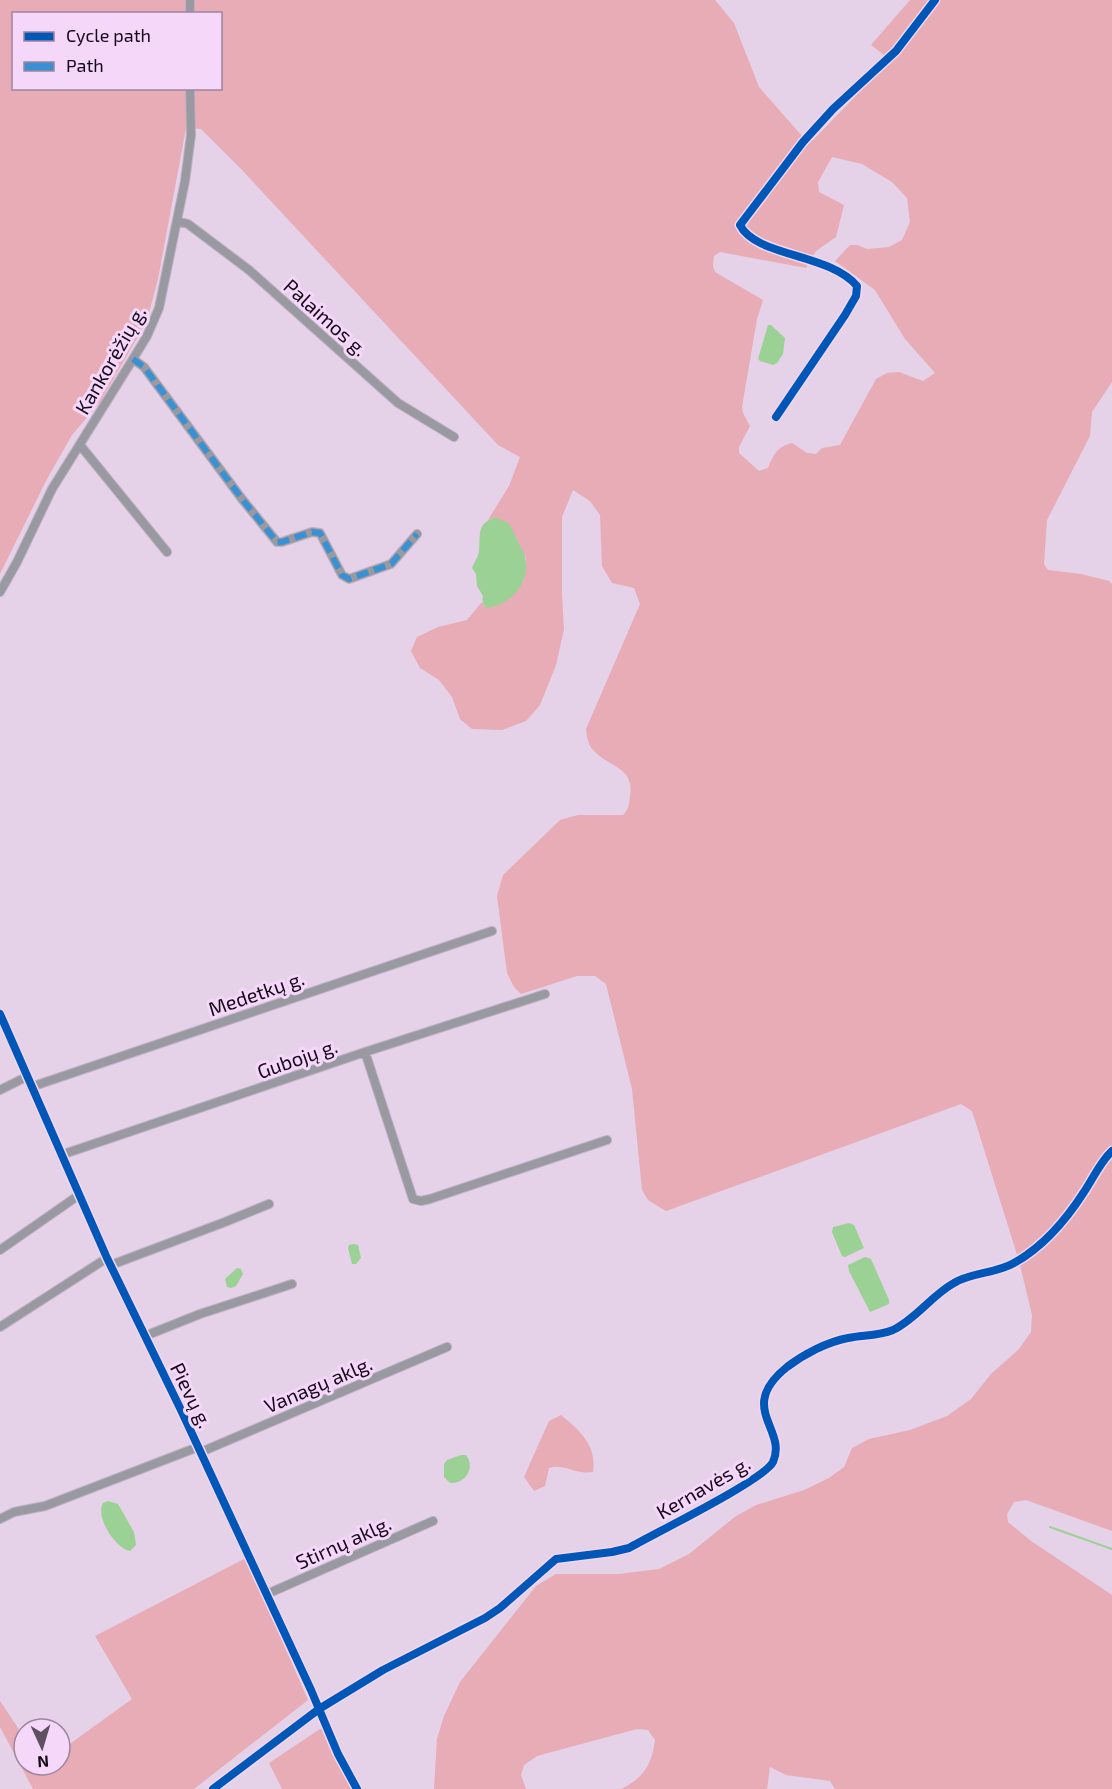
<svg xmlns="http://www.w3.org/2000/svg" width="1112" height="1789" font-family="'Exo 2',sans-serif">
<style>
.green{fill:#e7acb5;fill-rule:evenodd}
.water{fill:#9cd195}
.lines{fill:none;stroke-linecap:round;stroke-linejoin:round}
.stream{stroke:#9cd195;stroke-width:2}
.minor-casing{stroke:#beafc1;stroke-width:10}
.minor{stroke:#9899a1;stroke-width:8}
.quiet{stroke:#3991d4;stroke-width:6;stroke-dasharray:12 6;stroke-linecap:butt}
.cycleway-casing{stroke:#f5d7fa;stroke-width:11}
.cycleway{stroke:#0057b8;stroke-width:8}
.labels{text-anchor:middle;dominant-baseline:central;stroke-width:6;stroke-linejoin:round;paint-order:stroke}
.street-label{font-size:20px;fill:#160a19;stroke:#f5d7fa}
</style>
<rect width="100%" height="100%" fill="#e5d1e8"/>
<path class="green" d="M 0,0 L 715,0 L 734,23 L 759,87 L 802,136 L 813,140 L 883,68 L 884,55 L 871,45 L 910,0 L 1112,0 L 1112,382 L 1092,412 L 1090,436 L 1047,520 L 1044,564 L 1048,570 L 1081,574 L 1109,581 L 1112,584 L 1112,1531 L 1026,1500 L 1014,1502 L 1007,1514 L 1008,1522 L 1031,1541 L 1112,1595 L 1112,1789 L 835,1789 L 830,1781 L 786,1775 L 770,1767 L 767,1789 L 621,1789 C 644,1778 652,1764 655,1740 L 648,1730 L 637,1729 L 537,1756 L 524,1765 L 521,1775 L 526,1789 L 434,1789 L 437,1739 L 444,1716 L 460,1682 L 536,1586 L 556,1574 L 619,1574 L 659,1569 L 689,1554 L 736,1516 L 756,1505 L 804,1490 L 829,1478 L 844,1467 L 852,1448 L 869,1439 L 910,1430 L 947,1416 L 971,1399 L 991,1374 L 1019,1349 L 1031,1332 L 1032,1315 L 1019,1261 L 972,1111 L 961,1104 L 666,1211 L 648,1200 L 642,1190 L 632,1089 L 606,984 L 595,976 L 577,976 L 521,994 L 514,987 L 507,973 L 497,896 L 503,875 L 560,820 L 578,815 L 623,815 C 629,809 629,805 630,797 C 635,767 610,768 594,751 C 588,745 587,737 586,729 L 640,604 L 634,588 L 612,583 L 602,566 L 600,515 L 590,501 L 573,490 L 562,517 L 562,595 L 564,629 L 556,665 L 540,705 L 526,721 L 502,730 L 472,729 L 460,719 L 452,697 L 439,680 L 420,668 L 411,651 L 417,637 L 438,627 L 467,620 L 482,602 L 484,606 L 524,580 L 526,558 L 508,524 L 495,517 L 488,520 L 509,486 L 520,457 L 498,445 L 241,169 L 201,129 L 186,128 L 158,279 L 149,313 L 140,333 L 100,402 L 72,435 L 47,479 L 0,574 ZM 14,14 L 220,14 L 220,88 L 14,88 ZM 832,157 L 862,164 L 892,182 L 907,198 L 910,222 L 902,240 L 889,247 L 867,249 L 857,245 L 850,245 L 835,261 L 875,290 L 905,339 L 935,373 L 923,381 L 899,372 L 887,373 L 876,379 L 840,445 L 822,448 L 816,454 L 807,453 L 792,443 C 777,447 774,454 768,468 L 759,471 L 739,453 L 739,447 L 750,426 L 743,413 L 742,407 L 757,319 L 763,300 L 715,272 L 713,266 L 714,256 L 720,252 L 806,268 L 816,251 L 836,237 L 844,205 L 819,192 L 818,182 Z
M 561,1415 C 580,1431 597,1445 593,1472 C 574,1475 565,1463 549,1468 L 545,1486 L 534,1491 L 524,1477 L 549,1421 Z
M 246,1558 L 308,1700 L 194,1789 L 33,1789 L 0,1727 L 0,1701 L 24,1737 L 24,1765 L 60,1765 L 60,1751 L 132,1699 L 95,1636 Z
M 323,1727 L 353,1789 L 282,1789 L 269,1763 Z"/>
<path class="water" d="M 768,325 L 771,325 L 785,338 L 783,354 L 777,363 L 773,365 L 760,361 L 758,359 Z
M 495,517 C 499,519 505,521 508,523 C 512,527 515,535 517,540 C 520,546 524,551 525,557 C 531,582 512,604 488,608 C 482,605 482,602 483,596 L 477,586 L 476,574 L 472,568 C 474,562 479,556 479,550 C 481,533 476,525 495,517 Z
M 849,1223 L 854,1225 L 864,1248 L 845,1257 L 842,1256 L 832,1232 L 833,1227 Z
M 354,1244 L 358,1245 L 361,1258 L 356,1264 L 352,1264 L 348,1248 L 349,1245 Z
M 865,1257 L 871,1259 L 889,1300 L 889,1304 L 870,1312 L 849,1271 L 848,1265 Z
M 237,1268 L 241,1269 L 243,1274 L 236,1286 L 231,1288 L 227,1287 L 225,1279 Z
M 461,1455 L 466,1455 C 476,1468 465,1484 450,1483 L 444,1477 L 444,1464 L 447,1460 Z
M 108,1501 L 118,1504 L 134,1532 L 136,1545 L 130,1551 C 115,1548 95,1517 103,1503 Z"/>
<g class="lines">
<path class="stream" d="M 1050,1527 L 1112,1549"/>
<g class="minor-casing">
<path id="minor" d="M 190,14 L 190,0
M 177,221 L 188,224 L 249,270 L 398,403 L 454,437
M 133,359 L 144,367 L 242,499 L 277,542 L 282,542 L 312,532 L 320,533 L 342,575 L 349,579 L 391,564 L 417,534
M 776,417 L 845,315 L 856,296 L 857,286 C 829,253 756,257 740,225 L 803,142 L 833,109 L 896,51 L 935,0
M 80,445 L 167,552
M 0,592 L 17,562 L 52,489 L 133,359 L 147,336 L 159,308 L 185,181 L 191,135 L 190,88
M 0,1014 L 107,1258 L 181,1410 L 311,1690 L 338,1754 L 357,1789
M 365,1052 L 413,1199 L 421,1201 L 430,1199 L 607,1140
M 31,1087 L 492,931
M 0,1090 L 26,1077
M 61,1155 L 365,1052 L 545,994
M 0,1250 L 79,1195
M 111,1265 L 225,1222 L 269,1204
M 0,1327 L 107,1258
M 145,1336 L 200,1314 L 292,1284
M 201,1452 L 447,1347
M 0,1519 L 14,1512 L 45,1506 L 198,1447
M 267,1594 L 433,1521
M 213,1789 L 319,1709 L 383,1670 L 485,1618 L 500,1608 L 556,1559 L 612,1552 L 629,1548 C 653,1534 764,1480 773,1462 C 788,1429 736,1408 787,1367 C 804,1354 827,1342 848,1338 C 863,1335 878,1336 893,1330 C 916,1319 932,1295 954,1283 C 972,1272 995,1274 1014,1263 C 1043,1247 1066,1220 1084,1192 C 1093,1179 1100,1162 1112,1151"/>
</g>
<use href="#minor" class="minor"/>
<path class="quiet" d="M 133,359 L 144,367 L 242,499 L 277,542 L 282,542 L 312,532 L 320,533 L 342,575 L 349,579 L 391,564 L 417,534"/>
<g class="cycleway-casing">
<path id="cycleway" d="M 776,417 L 845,315 L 856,296 L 857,286 C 829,253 756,257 740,225 L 803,142 L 833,109 L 896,51 L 935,0
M 0,1014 L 107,1258 L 181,1410 L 311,1690 L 338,1754 L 357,1789
M 213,1789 L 319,1709 L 383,1670 L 485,1618 L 500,1608 L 556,1559 L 612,1552 L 629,1548 C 653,1534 764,1480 773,1462 C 788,1429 736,1408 787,1367 C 804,1354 827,1342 848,1338 C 863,1335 878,1336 893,1330 C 916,1319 932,1295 954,1283 C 972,1272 995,1274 1014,1263 C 1043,1247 1066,1220 1084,1192 C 1093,1179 1100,1162 1112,1151"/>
</g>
<use href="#cycleway" class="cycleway"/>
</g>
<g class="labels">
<g class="street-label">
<text transform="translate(326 317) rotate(42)">Palaimos g.</text>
<text transform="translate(110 360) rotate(-60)">Kankorėžių g.</text>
<text transform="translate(256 993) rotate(-19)">Medetkų g.</text>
<text transform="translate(297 1058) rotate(-19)">Gubojų g.</text>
<text transform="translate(318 1384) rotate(-23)">Vanagų aklg.</text>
<text transform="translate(192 1395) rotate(64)">Pievų g.</text>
<text transform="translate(703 1487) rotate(-30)">Kernavės g.</text>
<text transform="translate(343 1542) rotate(-24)">Stirnų aklg.</text>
</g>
</g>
<rect x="12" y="12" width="210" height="78" fill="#f5d7fa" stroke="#9c85a0" stroke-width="1.5"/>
<rect x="24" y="32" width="30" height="9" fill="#0057b8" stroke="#9c85a0" stroke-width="1.5"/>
<text x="66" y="42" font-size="18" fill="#160a19">Cycle path</text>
<rect x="24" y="62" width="30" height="9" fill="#3991d4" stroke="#9c85a0" stroke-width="1.5"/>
<text x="66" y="72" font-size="18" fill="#160a19">Path</text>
<g transform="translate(42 1747) rotate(176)"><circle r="28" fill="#f5d7fa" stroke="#9c85a0" stroke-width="1.5"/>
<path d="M0-4.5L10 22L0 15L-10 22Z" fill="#5e5061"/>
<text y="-9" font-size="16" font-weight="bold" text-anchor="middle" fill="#160a19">N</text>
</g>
</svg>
